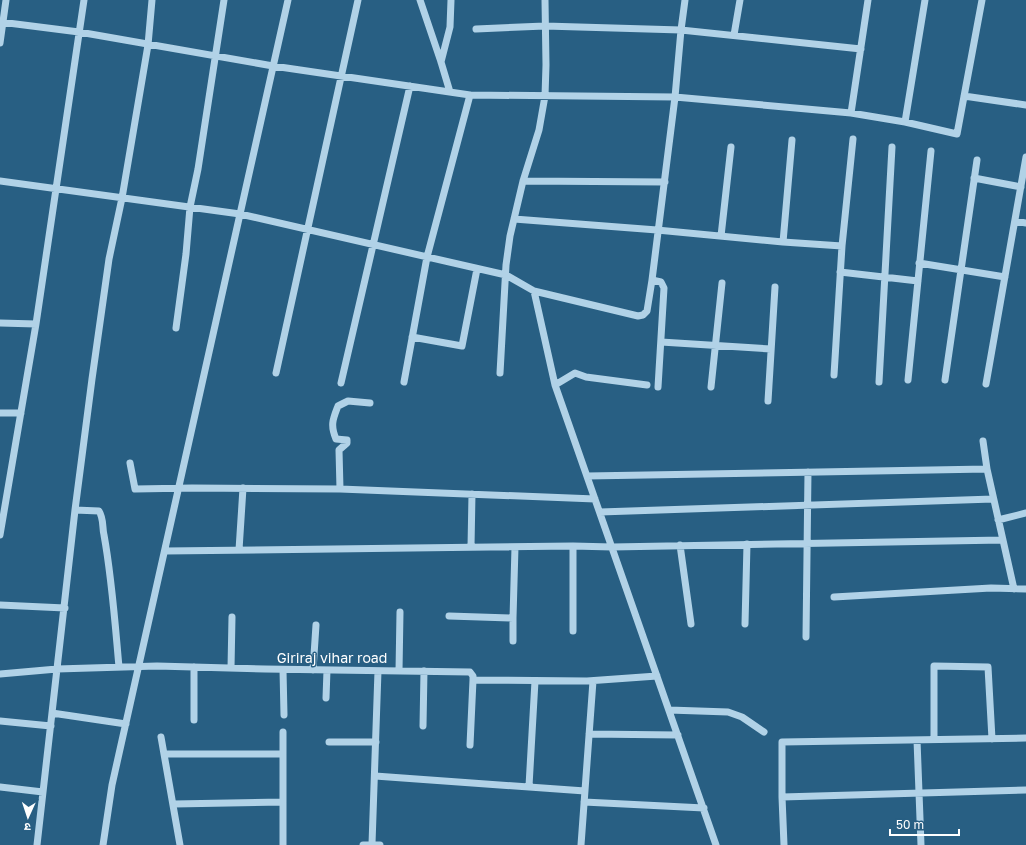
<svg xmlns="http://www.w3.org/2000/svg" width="1026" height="845" font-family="'Golos Text','Noto Sans Devanagari',sans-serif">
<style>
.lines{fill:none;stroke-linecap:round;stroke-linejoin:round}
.minor{stroke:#b1d2e7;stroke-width:7}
.labels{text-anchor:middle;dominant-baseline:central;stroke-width:3;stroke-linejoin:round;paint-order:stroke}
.street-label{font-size:14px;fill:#fff;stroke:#285f83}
</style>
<rect width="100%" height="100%" fill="#285f83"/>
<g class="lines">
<path class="minor" d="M 420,0 L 441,62 L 450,92
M 0,22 L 79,32 L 273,66 L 470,95 L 675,97 L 851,113 L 905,122 L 957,134 L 982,0
M 476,29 L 545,26 L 681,30 L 861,49
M 734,35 L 740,0
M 0,43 L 6,0
M 441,62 L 450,27 L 451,0
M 964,96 L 1026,105
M 851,113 L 868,0
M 905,122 L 925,0
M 974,178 L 1021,187
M 0,181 L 240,214 L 506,275 L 534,291 L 638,316 L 643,315 L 647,311 L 652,280 L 675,97 L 681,30 L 685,0
M 523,181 L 665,182
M 514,219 L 657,230 L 783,242 L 842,246
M 1015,221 L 1026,223
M 721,236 L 731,147
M 783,242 L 792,140
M 919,263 L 1005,277
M 840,272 L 918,281
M 652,280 L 661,282 L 664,288 L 658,387
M 534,291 L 555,385 L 575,373 L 586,377 L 647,385
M 0,323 L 36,324
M 176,328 L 186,254 L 190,207 L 198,169 L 224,0
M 412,337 L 462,346 L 477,269
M 661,342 L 771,349
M 276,373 L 358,0
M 500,373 L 506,265 L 510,236 L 523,181 L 539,130 L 545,96 L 546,65 L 545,0
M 834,375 L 842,246 L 853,139
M 908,380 L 931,151
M 945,380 L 977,160
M 404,382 L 427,257 L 470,95
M 879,382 L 892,147
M 341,383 L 410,86
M 986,384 L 1026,157
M 555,385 L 716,845
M 711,387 L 722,283
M 768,401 L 775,287
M 0,413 L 21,413
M 983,441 L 987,469 L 1014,589
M 130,463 L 135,489 L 192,488 L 340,489 L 595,499
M 587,476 L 987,469
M 340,489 L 339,450 L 347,443 L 347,440 L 336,439 C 330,425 333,419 338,406 L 348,401 L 370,403
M 75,510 L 99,511 C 104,519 102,527 104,535 C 112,579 115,623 119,667
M 600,512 L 993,499
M 998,520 L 1026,513
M 0,535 L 36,324 L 84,0
M 680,545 L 691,624
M 573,546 L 573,631
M 471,547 L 472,494
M 239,550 L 243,488
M 165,551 L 573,546 L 612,547 L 1003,540
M 834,597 L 991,588 L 1026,589
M 0,605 L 65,608
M 449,616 L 513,618 L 515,547
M 513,618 L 513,641
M 745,624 L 747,544
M 806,637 L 808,472
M 194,667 L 194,720
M 231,668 L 232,617
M 283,670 L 284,715
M 313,670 L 316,625
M 399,671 L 400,612
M 0,674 L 57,669 L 157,666 L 265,669 L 470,672 L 473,676 L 473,680 L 587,681 L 657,676
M 326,698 L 327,670
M 669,710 L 728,712 L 742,717 L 764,732
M 52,713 L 126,724
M 0,721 L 51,726
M 423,726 L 424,671
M 283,732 L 283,845
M 589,734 L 678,735
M 161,737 L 180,845
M 934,739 L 934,666 L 988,667 L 992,739
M 917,740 L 921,845
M 329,742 L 376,742
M 470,745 L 473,680
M 164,754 L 283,754
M 375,776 L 585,791
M 529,786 L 535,681
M 0,787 L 43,792
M 782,797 L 1026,790
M 584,802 L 704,808
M 174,804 L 283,802
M 372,844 L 378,671
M 37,845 L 75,510 L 92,379 L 109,259 L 122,198 L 148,45 L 152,0
M 103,845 L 112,785 L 288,0
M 363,845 L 380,845
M 581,845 L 593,681
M 784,845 L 782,797 L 782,742 L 1026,738"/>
</g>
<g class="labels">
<g class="street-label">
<text x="332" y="657">Giriraj vihar road</text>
</g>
</g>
<g transform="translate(28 817) rotate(183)" stroke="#285f83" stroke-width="3" paint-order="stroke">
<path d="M0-3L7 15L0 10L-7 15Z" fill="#ffffff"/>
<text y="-6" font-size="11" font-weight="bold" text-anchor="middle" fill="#ffffff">उ</text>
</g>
<path d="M890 829v6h69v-6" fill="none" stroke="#ffffff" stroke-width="2"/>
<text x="896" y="829" font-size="12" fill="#ffffff" stroke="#285f83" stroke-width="3" paint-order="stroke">50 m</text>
</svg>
